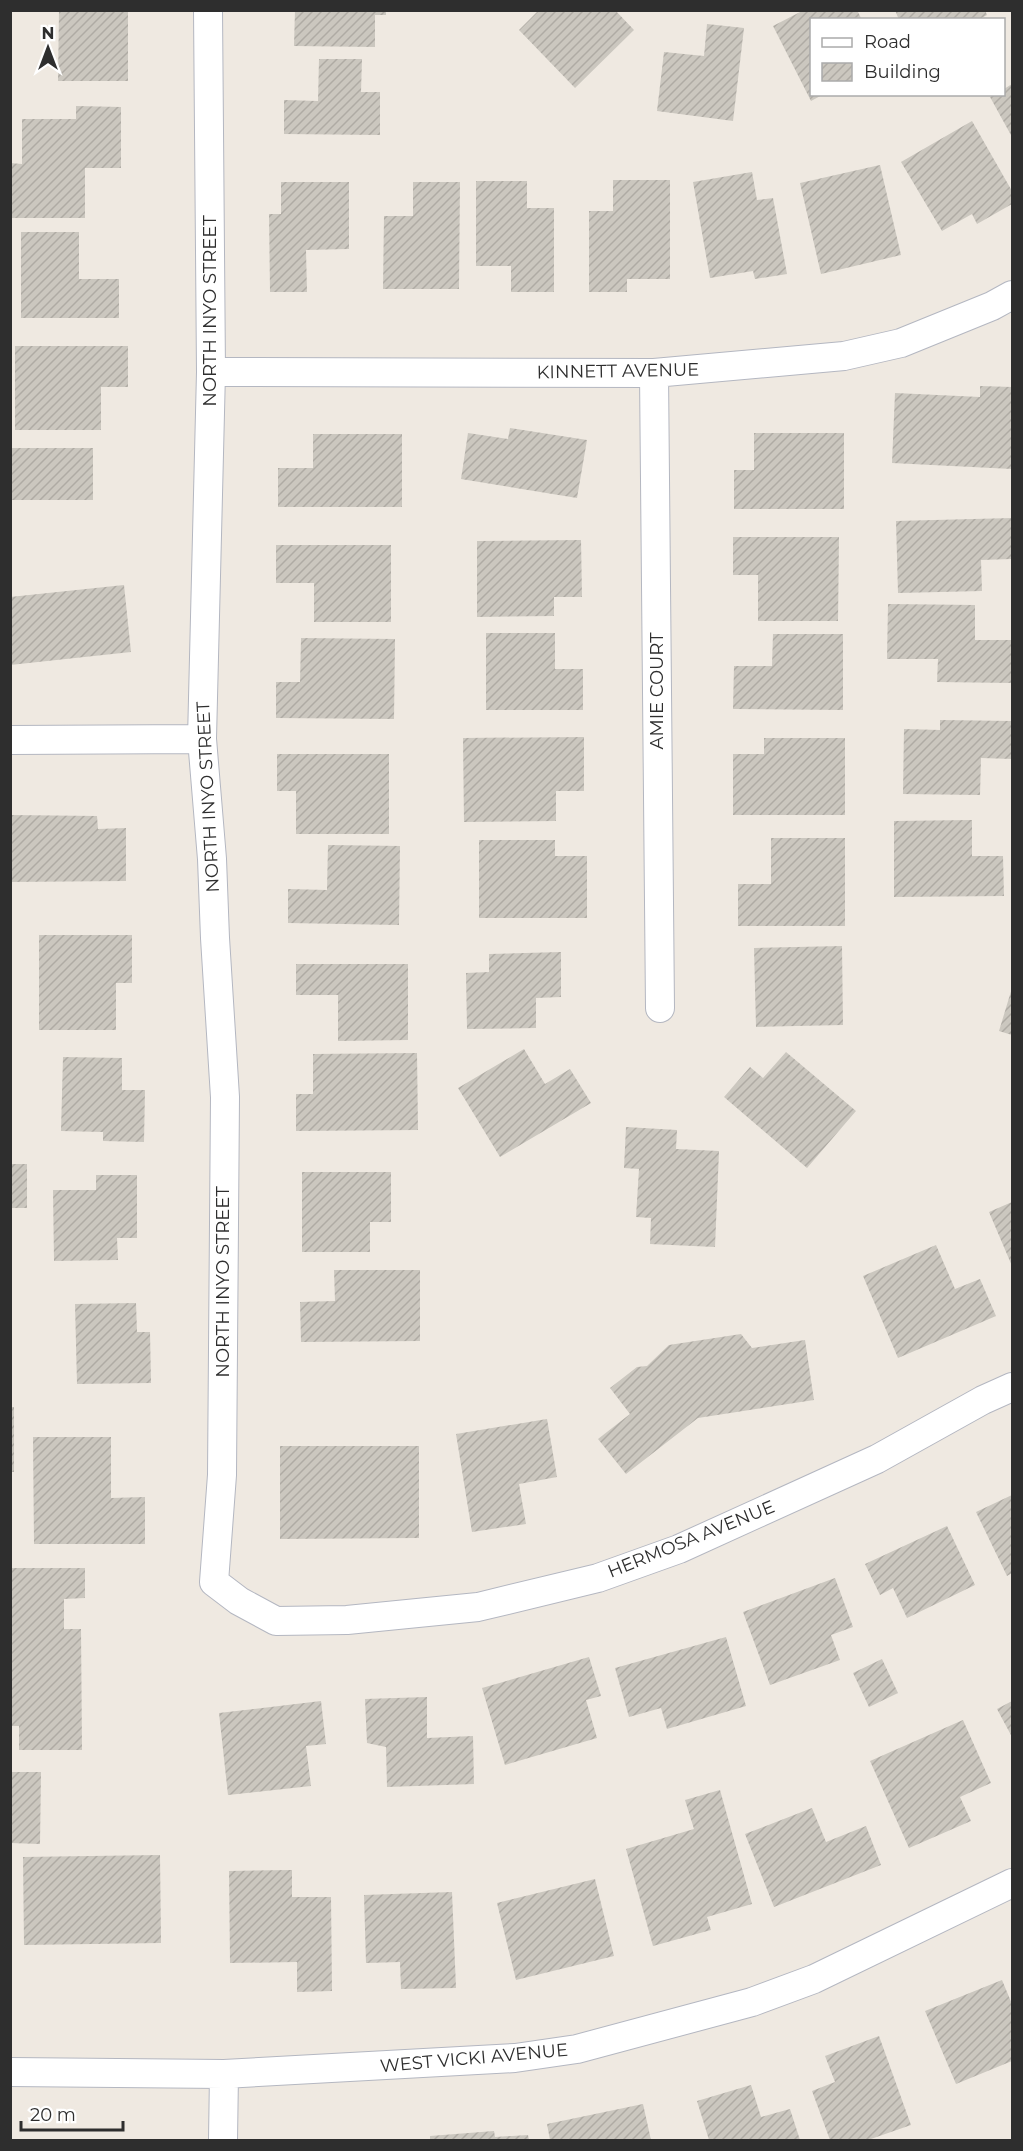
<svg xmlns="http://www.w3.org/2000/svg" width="1023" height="2151" font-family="Montserrat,sans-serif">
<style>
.building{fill:url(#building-hatch)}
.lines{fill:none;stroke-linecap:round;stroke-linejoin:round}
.street-casing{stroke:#b4b7c1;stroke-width:30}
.street{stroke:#fff;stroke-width:28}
.labels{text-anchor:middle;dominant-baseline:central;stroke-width:4.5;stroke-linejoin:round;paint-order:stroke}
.street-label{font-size:18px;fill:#2e2e2e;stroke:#fff}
</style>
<defs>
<pattern id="building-hatch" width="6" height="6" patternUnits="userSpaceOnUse" patternTransform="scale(1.5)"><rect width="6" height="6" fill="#cbc7bf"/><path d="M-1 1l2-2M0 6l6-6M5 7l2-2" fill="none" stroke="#afaba4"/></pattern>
</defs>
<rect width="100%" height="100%" fill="#efe9e1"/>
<path class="building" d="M 59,10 L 128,10 L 128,81 L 58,81 Z
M 295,10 L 386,10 L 386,15 L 375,15 L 375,47 L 294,46 Z
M 539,10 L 615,10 L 634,30 L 575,88 L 519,30 Z
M 804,10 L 857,10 L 862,20 L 812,20 L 812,94 L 824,94 L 811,101 L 773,26 Z
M 895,10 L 985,10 L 987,15 L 978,20 L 899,20 Z
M 707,24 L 744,28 L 733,121 L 657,111 L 664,52 L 704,56 Z
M 319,59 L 362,59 L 361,92 L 380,92 L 380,135 L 284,134 L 284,100 L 318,101 Z
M 1012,84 L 1012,137 L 990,97 L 994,94 L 1004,94 L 1004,89 Z
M 76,106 L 121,107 L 121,168 L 85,168 L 85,218 L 10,218 L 10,163 L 22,164 L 22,119 L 76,119 Z
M 972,121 L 1012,191 L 1012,204 L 977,224 L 972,214 L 942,231 L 901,162 Z
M 880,165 L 901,255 L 821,274 L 800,183 Z
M 752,172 L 757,200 L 773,198 L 787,274 L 755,279 L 753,271 L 710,278 L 693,182 Z
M 613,180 L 670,180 L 670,279 L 627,279 L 627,292 L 589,292 L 589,211 L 613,211 Z
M 476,181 L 527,181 L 527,208 L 554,208 L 554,292 L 511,292 L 511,266 L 476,266 Z
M 281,182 L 349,182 L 349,249 L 306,250 L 307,292 L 270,292 L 269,214 L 281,214 Z
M 413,182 L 460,182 L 459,289 L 383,289 L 384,216 L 413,216 Z
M 21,232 L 79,232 L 79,279 L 119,279 L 119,318 L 21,318 Z
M 15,346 L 128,346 L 128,387 L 101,387 L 101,430 L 15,430 Z
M 980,386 L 1012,387 L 1012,469 L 892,463 L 895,393 L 980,397 Z
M 510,428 L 587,440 L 577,498 L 461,479 L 468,433 L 508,439 Z
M 754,433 L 844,433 L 844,509 L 734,509 L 734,470 L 754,470 Z
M 313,434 L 402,434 L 402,507 L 278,507 L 278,468 L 313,468 Z
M 10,448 L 93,448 L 93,500 L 10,500 Z
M 1012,518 L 1012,559 L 981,560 L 982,591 L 898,593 L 896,521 Z
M 733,537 L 839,537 L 838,621 L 758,621 L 758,575 L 733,575 Z
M 581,540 L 582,597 L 554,597 L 554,616 L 477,617 L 477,541 Z
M 276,545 L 391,545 L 391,622 L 314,622 L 314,583 L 276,583 Z
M 124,585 L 131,652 L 10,665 L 10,597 Z
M 888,604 L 975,605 L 975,640 L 1012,640 L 1012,683 L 937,682 L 938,659 L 887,659 Z
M 486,633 L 555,633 L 555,669 L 583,669 L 583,710 L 486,710 Z
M 773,634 L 843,634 L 843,710 L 733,709 L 734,666 L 772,666 Z
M 301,638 L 395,639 L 394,719 L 276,718 L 276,682 L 300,682 Z
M 940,720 L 1012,721 L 1012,759 L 981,758 L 980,795 L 903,794 L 904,729 L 940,730 Z
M 584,737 L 584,791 L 556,791 L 556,821 L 464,822 L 463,738 Z
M 764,738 L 845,738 L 845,815 L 733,815 L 733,754 L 764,754 Z
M 277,754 L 389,754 L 389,834 L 296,834 L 296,791 L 277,791 Z
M 10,815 L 97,816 L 98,829 L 126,828 L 126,881 L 10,882 Z
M 972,820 L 972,856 L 1003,856 L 1004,896 L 894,897 L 894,821 Z
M 771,838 L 845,838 L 845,926 L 738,926 L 738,884 L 771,884 Z
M 479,840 L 555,840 L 555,856 L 587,856 L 587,918 L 479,918 Z
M 328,845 L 400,846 L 399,925 L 288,923 L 288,889 L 327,890 Z
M 39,935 L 132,935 L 132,983 L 116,983 L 116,1030 L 39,1030 Z
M 842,946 L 843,1025 L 756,1027 L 754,948 Z
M 561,952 L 561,997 L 536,998 L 536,1028 L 467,1029 L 466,973 L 489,972 L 489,954 Z
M 296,964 L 408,964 L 408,1040 L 338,1041 L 338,995 L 296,995 Z
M 1012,988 L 1012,1035 L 999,1031 Z
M 524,1049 L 545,1084 L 570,1069 L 591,1103 L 500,1157 L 458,1088 Z
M 786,1052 L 856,1111 L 807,1168 L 724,1097 L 750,1067 L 763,1078 Z
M 417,1053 L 418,1130 L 296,1131 L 296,1094 L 313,1094 L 313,1054 Z
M 63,1057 L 122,1058 L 122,1090 L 145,1090 L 144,1142 L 103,1141 L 103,1132 L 61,1131 Z
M 626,1127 L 677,1130 L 676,1149 L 719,1151 L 715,1247 L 650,1244 L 651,1218 L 636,1217 L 639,1169 L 624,1168 Z
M 10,1164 L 27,1164 L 27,1208 L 10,1208 Z
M 302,1172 L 391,1172 L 391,1222 L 370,1222 L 370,1252 L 302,1252 Z
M 96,1175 L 137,1175 L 137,1238 L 117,1238 L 118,1260 L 54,1261 L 53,1190 L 96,1190 Z
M 1012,1202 L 1012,1266 L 989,1212 Z
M 936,1245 L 955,1289 L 980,1279 L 996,1316 L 898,1358 L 863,1276 Z
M 334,1270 L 420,1270 L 420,1341 L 301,1342 L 300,1302 L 335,1301 Z
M 136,1303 L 137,1332 L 150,1332 L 151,1383 L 77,1384 L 75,1304 Z
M 741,1334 L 752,1348 L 805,1340 L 814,1400 L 698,1418 L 626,1474 L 598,1439 L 630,1414 L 610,1388 L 637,1367 L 647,1366 L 669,1345 Z
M 10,1407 L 14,1407 L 14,1472 L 10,1472 Z
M 547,1419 L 557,1477 L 519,1484 L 526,1524 L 472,1532 L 456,1434 Z
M 33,1437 L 111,1437 L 111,1498 L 145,1497 L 145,1544 L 34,1544 Z
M 280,1446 L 419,1446 L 419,1538 L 280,1539 Z
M 1012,1495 L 1012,1573 L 1007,1576 L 976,1512 Z
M 947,1526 L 975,1585 L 907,1618 L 893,1588 L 880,1595 L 865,1564 Z
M 10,1568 L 85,1568 L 85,1598 L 64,1599 L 64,1629 L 81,1629 L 82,1750 L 19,1750 L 19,1726 L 10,1726 Z
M 835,1578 L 853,1627 L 831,1635 L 840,1660 L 770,1685 L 743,1612 Z
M 726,1637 L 746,1706 L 667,1729 L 661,1708 L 629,1717 L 615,1668 Z
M 589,1657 L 601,1696 L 586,1700 L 597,1738 L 505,1765 L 482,1688 Z
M 882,1659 L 898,1693 L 869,1707 L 853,1673 Z
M 427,1697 L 427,1738 L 473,1736 L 474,1784 L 387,1787 L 386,1747 L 367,1743 L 365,1699 Z
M 321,1701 L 326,1744 L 306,1746 L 311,1786 L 228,1795 L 219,1713 Z
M 1012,1701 L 1012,1737 L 997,1709 Z
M 963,1720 L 991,1783 L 960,1797 L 971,1821 L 909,1848 L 870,1761 Z
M 10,1772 L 41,1772 L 40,1844 L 10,1843 Z
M 720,1790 L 752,1904 L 707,1917 L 711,1930 L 653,1946 L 626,1849 L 694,1829 L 685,1800 Z
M 812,1808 L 826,1842 L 866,1826 L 881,1865 L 774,1907 L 745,1834 Z
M 160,1855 L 161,1943 L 24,1945 L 23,1857 Z
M 292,1870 L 292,1897 L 331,1897 L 332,1991 L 297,1992 L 297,1962 L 230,1963 L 229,1871 Z
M 595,1879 L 614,1956 L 516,1980 L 497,1903 Z
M 452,1892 L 456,1988 L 401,1989 L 400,1962 L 366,1963 L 364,1895 Z
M 1002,1980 L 1012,2004 L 1012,2061 L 956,2084 L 925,2011 Z
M 879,2036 L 911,2125 L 868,2140 L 830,2140 L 812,2091 L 835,2082 L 825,2056 Z
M 751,2085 L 761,2117 L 790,2109 L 800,2140 L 709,2140 L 697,2101 Z
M 643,2104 L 651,2140 L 550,2140 L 547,2124 Z
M 494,2131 L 495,2137 L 528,2135 L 529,2140 L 430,2140 L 430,2136 Z"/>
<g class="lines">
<g class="street-casing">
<path id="street" d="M 208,10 L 211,372 L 202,739 L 212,859 L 215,938 L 225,1097 L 222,1475 L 214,1582 L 239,1601 L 276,1621 L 347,1620 L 478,1607 L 598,1578 L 679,1549 L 877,1459 L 983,1400 L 1012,1387
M 211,372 L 654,373 L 844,356 L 901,343 L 992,306 L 1012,295
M 654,373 L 660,1008
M 10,740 L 202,739
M 10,2072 L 224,2074 L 515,2058 L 577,2049 L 752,2002 L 814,1979 L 1012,1883
M 223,2140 L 224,2074"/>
</g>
<use href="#street" class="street"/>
</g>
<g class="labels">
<g class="street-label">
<text transform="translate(210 311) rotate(-90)">NORTH INYO STREET</text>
<text transform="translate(618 371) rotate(-1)">KINNETT AVENUE</text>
<text transform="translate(657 691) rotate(-90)">AMIE COURT</text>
<text transform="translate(208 797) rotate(-93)">NORTH INYO STREET</text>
<text transform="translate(223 1282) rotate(-90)">NORTH INYO STREET</text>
<text transform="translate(691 1539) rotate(-22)">HERMOSA AVENUE</text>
<text transform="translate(474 2058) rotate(-5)">WEST VICKI AVENUE</text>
</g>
</g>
<rect width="1023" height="2151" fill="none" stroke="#2e2e2e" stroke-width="24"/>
<rect x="810" y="18" width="195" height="78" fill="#ffffff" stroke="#ababab" stroke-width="1.5"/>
<rect x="822" y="38" width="30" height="9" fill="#ffffff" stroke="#ababab" stroke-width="1.5"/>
<text x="864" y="48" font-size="18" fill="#2e2e2e">Road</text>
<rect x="822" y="63" width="30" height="18" fill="url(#building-hatch)" stroke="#ababab" stroke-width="1.5"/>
<text x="864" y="78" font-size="18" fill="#2e2e2e">Building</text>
<g transform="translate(48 48)" stroke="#ffffff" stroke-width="4.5" paint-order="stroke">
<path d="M0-4.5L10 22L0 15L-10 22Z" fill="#2e2e2e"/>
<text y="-9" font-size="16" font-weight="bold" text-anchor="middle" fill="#2e2e2e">N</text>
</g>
<path d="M21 2121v9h102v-9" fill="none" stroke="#2e2e2e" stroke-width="3"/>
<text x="30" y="2121" font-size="18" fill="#2e2e2e" stroke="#ffffff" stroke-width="4.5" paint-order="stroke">20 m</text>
</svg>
